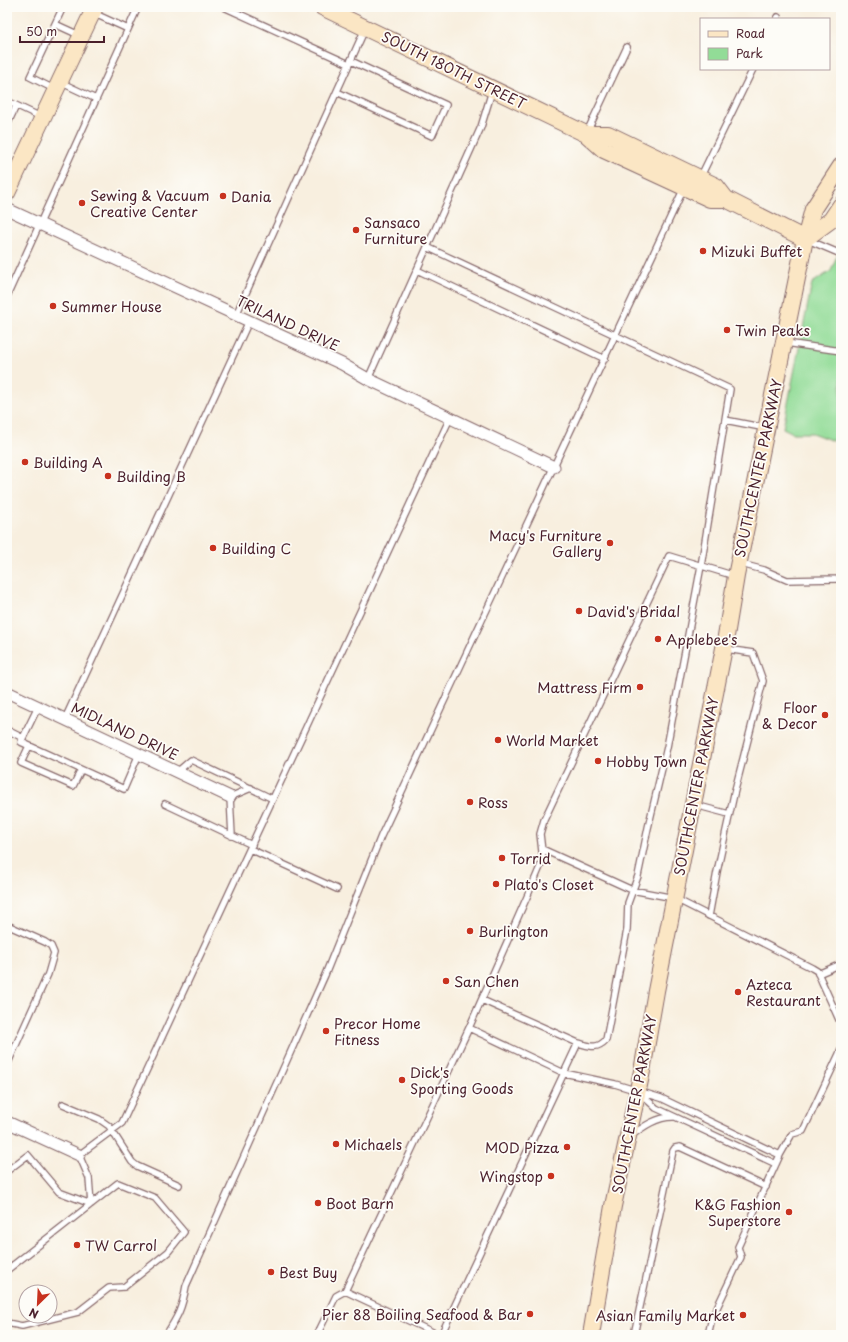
<svg xmlns="http://www.w3.org/2000/svg" width="848" height="1342" font-family="'Playpen Sans',sans-serif">
<style>
.green{fill:#92dc97;stroke:#6e7e61}
.lines{fill:none;stroke-linecap:round;stroke-linejoin:round}
.lane-casing{stroke:#87686a;stroke-width:8}
.street-casing{stroke:#87686a;stroke-width:13}
.secondary-casing{stroke:#87686a;stroke-width:18}
.lane{stroke:#fff;stroke-width:5.5}
.street{stroke:#fff;stroke-width:11}
.secondary{stroke:#fbe6c4;stroke-width:16}
.poi-dot{fill:#c8321e;stroke:#fdfcf7;stroke-width:1.5}
.labels{text-anchor:middle;dominant-baseline:central;stroke-width:3.5;stroke-linejoin:round;paint-order:stroke}
.street-label{font-size:14px;fill:#4a1f2b;stroke:#fdfcf7}
.poi-label{font-size:14px;fill:#4a1f2b;stroke:#fdfcf7;text-anchor:start}
</style>
<rect width="100%" height="100%" fill="#fdfcf7"/>
<filter id="ink" filterUnits="userSpaceOnUse"><feTurbulence type="fractalNoise" baseFrequency=".025" numOctaves="2"/><feDisplacementMap in="SourceGraphic" scale="8" xChannelSelector="R" yChannelSelector="G"/><feConvolveMatrix kernelMatrix="1 2 1 2 8 2 1 2 1" color-interpolation-filters="sRGB"/></filter>
<filter id="wash" filterUnits="userSpaceOnUse"><feTurbulence type="fractalNoise" baseFrequency=".012" numOctaves="4" result="noise"/><feDisplacementMap in="SourceGraphic" scale="16" xChannelSelector="R" yChannelSelector="G"/><feGaussianBlur stdDeviation="0.9" result="paint"/><feColorMatrix in="noise" values="0 0 0 0 0 0 0 0 0 0 0 0 0 0 0 0 0 1.4 0 .05"/><feComposite in="paint" operator="in"/></filter>
<g filter="url(#wash)">
<rect width="100%" height="100%" fill="#f8efdf"/>
<path class="green" d="M 841,245 L 841,444 L 812,433 L 793,433 L 783,428 L 812,283 L 831,271 Z"/>
</g>
<g filter="url(#ink)">
<g class="lines">
<g class="lane-casing">
<path id="lane" d="M 224,7 L 349,64
M 93,13 L 128,29
M 777,19 L 778,17
M 55,24 L 79,35
M 60,82 L 96,99
M 54,89 L 30,77 L 63,7
M 337,92 L 432,136 L 446,105 L 351,61
M 7,101 L 41,117
M 7,125 L 16,106
M 587,132 L 627,47
M 700,178 L 753,69
M 808,240 L 841,254
M 427,247 L 730,389 L 701,566 L 667,747 L 648,828 L 638,876 L 628,903 L 627,930 L 606,1040 C 596,1050 590,1046 578,1043 L 482,1000
M 417,270 L 605,359
M 7,296 L 138,7
M 236,315 L 365,29
M 786,343 L 841,351
M 368,379 L 481,127 L 492,91
M 725,420 L 766,428
M 741,564 L 764,570 L 787,580 L 838,579 L 841,577
M 38,707 L 21,742 L 124,789 L 139,754
M 65,719 L 249,321
M 7,730 L 23,738
M 29,746 L 21,763 L 73,786 L 81,770
M 177,772 L 191,760 L 273,799
M 165,804 L 252,845
M 695,805 L 729,814
M 232,836 L 230,797 L 251,788
M 250,849 L 337,889
M 542,849 L 632,890 L 674,898 L 812,968 L 817,971 L 841,1024
M 709,916 L 717,872 L 734,794 L 763,681 L 753,653 L 726,649
M 7,925 L 45,942 L 51,946 L 54,953 L 48,974 L 7,1065
M 818,974 L 841,964
M 469,1028 L 564,1073 L 615,1084 L 661,1098 L 780,1155
M 639,1092 L 656,1108 L 776,1164
M 63,1104 L 99,1119 L 109,1126 L 132,1162 L 137,1166 L 179,1185
M 631,1136 C 644,1126 657,1117 673,1117
M 7,1171 L 28,1155 L 59,1192 L 91,1204 L 89,1178 L 79,1155 L 122,1123 L 450,418
M 7,1270 L 118,1183 L 155,1198 L 184,1232 L 168,1252 L 124,1287 L 109,1288 L 78,1312 L 22,1326 L 7,1323
M 345,1291 L 439,1335
M 166,1335 C 178,1316 182,1309 186,1286 L 325,975 L 381,836 L 684,188
M 317,1335 L 336,1296 L 345,1291 L 469,1028 L 534,881 L 543,860 L 540,834 L 544,820 L 669,556 L 735,576
M 441,1335 L 578,1043
M 634,1335 L 673,1151 L 675,1148 L 680,1147 L 766,1187
M 708,1335 L 712,1318 L 741,1257 L 738,1247 L 780,1155 L 792,1134 L 803,1131 L 841,1050"/>
</g>
<g class="street-casing">
<path id="street" d="M 7,209 L 342,364 L 368,379 L 554,467
M 7,692 L 230,797
M 7,1122 L 79,1155"/>
</g>
<g class="secondary-casing">
<path id="secondary" d="M 322,7 L 586,134 L 604,150 L 710,199 L 726,199 L 805,239
M 586,134 L 608,134 L 716,186 L 726,199
M 7,193 L 95,7
M 805,239 L 831,220 L 841,205
M 591,1335 L 613,1206 L 642,1071 L 656,991 L 724,648 L 736,576 L 805,239 L 813,209 L 841,166"/>
</g>
<use href="#lane" class="lane"/>
<use href="#street" class="street"/>
<use href="#secondary" class="secondary"/>
</g>
</g>
<g class="poi-dot">
<circle cx="223" cy="196" r="4"/>
<circle cx="82" cy="203" r="4"/>
<circle cx="356" cy="230" r="4"/>
<circle cx="703" cy="251" r="4"/>
<circle cx="53" cy="306" r="4"/>
<circle cx="727" cy="330" r="4"/>
<circle cx="25" cy="462" r="4"/>
<circle cx="108" cy="476" r="4"/>
<circle cx="610" cy="543" r="4"/>
<circle cx="213" cy="548" r="4"/>
<circle cx="579" cy="611" r="4"/>
<circle cx="658" cy="639" r="4"/>
<circle cx="640" cy="687" r="4"/>
<circle cx="825" cy="715" r="4"/>
<circle cx="498" cy="740" r="4"/>
<circle cx="598" cy="761" r="4"/>
<circle cx="470" cy="802" r="4"/>
<circle cx="502" cy="858" r="4"/>
<circle cx="496" cy="884" r="4"/>
<circle cx="470" cy="931" r="4"/>
<circle cx="446" cy="981" r="4"/>
<circle cx="738" cy="992" r="4"/>
<circle cx="326" cy="1031" r="4"/>
<circle cx="402" cy="1080" r="4"/>
<circle cx="336" cy="1144" r="4"/>
<circle cx="567" cy="1147" r="4"/>
<circle cx="551" cy="1176" r="4"/>
<circle cx="318" cy="1203" r="4"/>
<circle cx="789" cy="1212" r="4"/>
<circle cx="77" cy="1245" r="4"/>
<circle cx="271" cy="1272" r="4"/>
<circle cx="530" cy="1314" r="4"/>
<circle cx="743" cy="1315" r="4"/>
</g>
<g class="labels">
<g class="street-label">
<text transform="translate(454 70) rotate(26)">SOUTH 180TH STREET</text>
<text transform="translate(288 323) rotate(25)">TRILAND DRIVE</text>
<text transform="translate(758 468) rotate(-78)">SOUTHCENTER PARKWAY</text>
<text transform="translate(125 731) rotate(25)">MIDLAND DRIVE</text>
<text transform="translate(696 786) rotate(-79)">SOUTHCENTER PARKWAY</text>
<text transform="translate(634 1104) rotate(-79)">SOUTHCENTER PARKWAY</text>
</g>
<g class="poi-label">
<text x="90" y="195">Sewing &amp; Vacuum<tspan x="90" dy="16">Creative Center</tspan></text>
<text x="231" y="196">Dania</text>
<text x="364" y="222">Sansaco<tspan x="364" dy="16">Furniture</tspan></text>
<text x="711" y="251">Mizuki Buffet</text>
<text x="61" y="306">Summer House</text>
<text x="735" y="330">Twin Peaks</text>
<text x="33" y="462">Building A</text>
<text x="116" y="476">Building B</text>
<text x="602" y="535" text-anchor="end">Macy's Furniture<tspan x="602" dy="16">Gallery</tspan></text>
<text x="221" y="548">Building C</text>
<text x="587" y="611">David's Bridal</text>
<text x="666" y="639">Applebee's</text>
<text x="632" y="687" text-anchor="end">Mattress Firm</text>
<text x="817" y="707" text-anchor="end">Floor<tspan x="817" dy="16">&amp; Decor</tspan></text>
<text x="506" y="740">World Market</text>
<text x="606" y="761">Hobby Town</text>
<text x="478" y="802">Ross</text>
<text x="510" y="858">Torrid</text>
<text x="504" y="884">Plato's Closet</text>
<text x="478" y="931">Burlington</text>
<text x="454" y="981">San Chen</text>
<text x="746" y="984">Azteca<tspan x="746" dy="16">Restaurant</tspan></text>
<text x="334" y="1023">Precor Home<tspan x="334" dy="16">Fitness</tspan></text>
<text x="410" y="1072">Dick's<tspan x="410" dy="16">Sporting Goods</tspan></text>
<text x="344" y="1144">Michaels</text>
<text x="559" y="1147" text-anchor="end">MOD Pizza</text>
<text x="543" y="1176" text-anchor="end">Wingstop</text>
<text x="326" y="1203">Boot Barn</text>
<text x="781" y="1204" text-anchor="end">K&amp;G Fashion<tspan x="781" dy="16">Superstore</tspan></text>
<text x="85" y="1245">TW Carrol</text>
<text x="279" y="1272">Best Buy</text>
<text x="522" y="1314" text-anchor="end">Pier 88 Boiling Seafood &amp; Bar</text>
<text x="735" y="1315" text-anchor="end">Asian Family Market</text>
</g>
</g>
<rect width="848" height="1342" fill="none" stroke="#fdfcf7" stroke-width="24"/>
<rect x="700" y="18" width="130" height="52" fill="#fdfcf7" stroke="#b5a4a5"/>
<rect x="708" y="31" width="20" height="6" fill="#fbe6c4" stroke="#b5a4a5"/>
<text x="736" y="38" font-size="12" fill="#4a1f2b">Road</text>
<rect x="708" y="48" width="20" height="12" fill="#92dc97" stroke="#b5a4a5"/>
<text x="736" y="58" font-size="12" fill="#4a1f2b">Park</text>
<g transform="translate(38 1304) rotate(204)"><circle r="19" fill="#fdfcf7" stroke="#b5a4a5"/>
<path d="M0-3L7 15L0 10L-7 15Z" fill="#c8321e"/>
<text y="-6" font-size="11" font-weight="bold" text-anchor="middle" fill="#4a1f2b">N</text>
</g>
<path d="M20 36v6h84v-6" fill="none" stroke="#4a1f2b" stroke-width="2"/>
<text x="26" y="36" font-size="12" fill="#4a1f2b" stroke="#fdfcf7" stroke-width="3" paint-order="stroke">50 m</text>
</svg>
